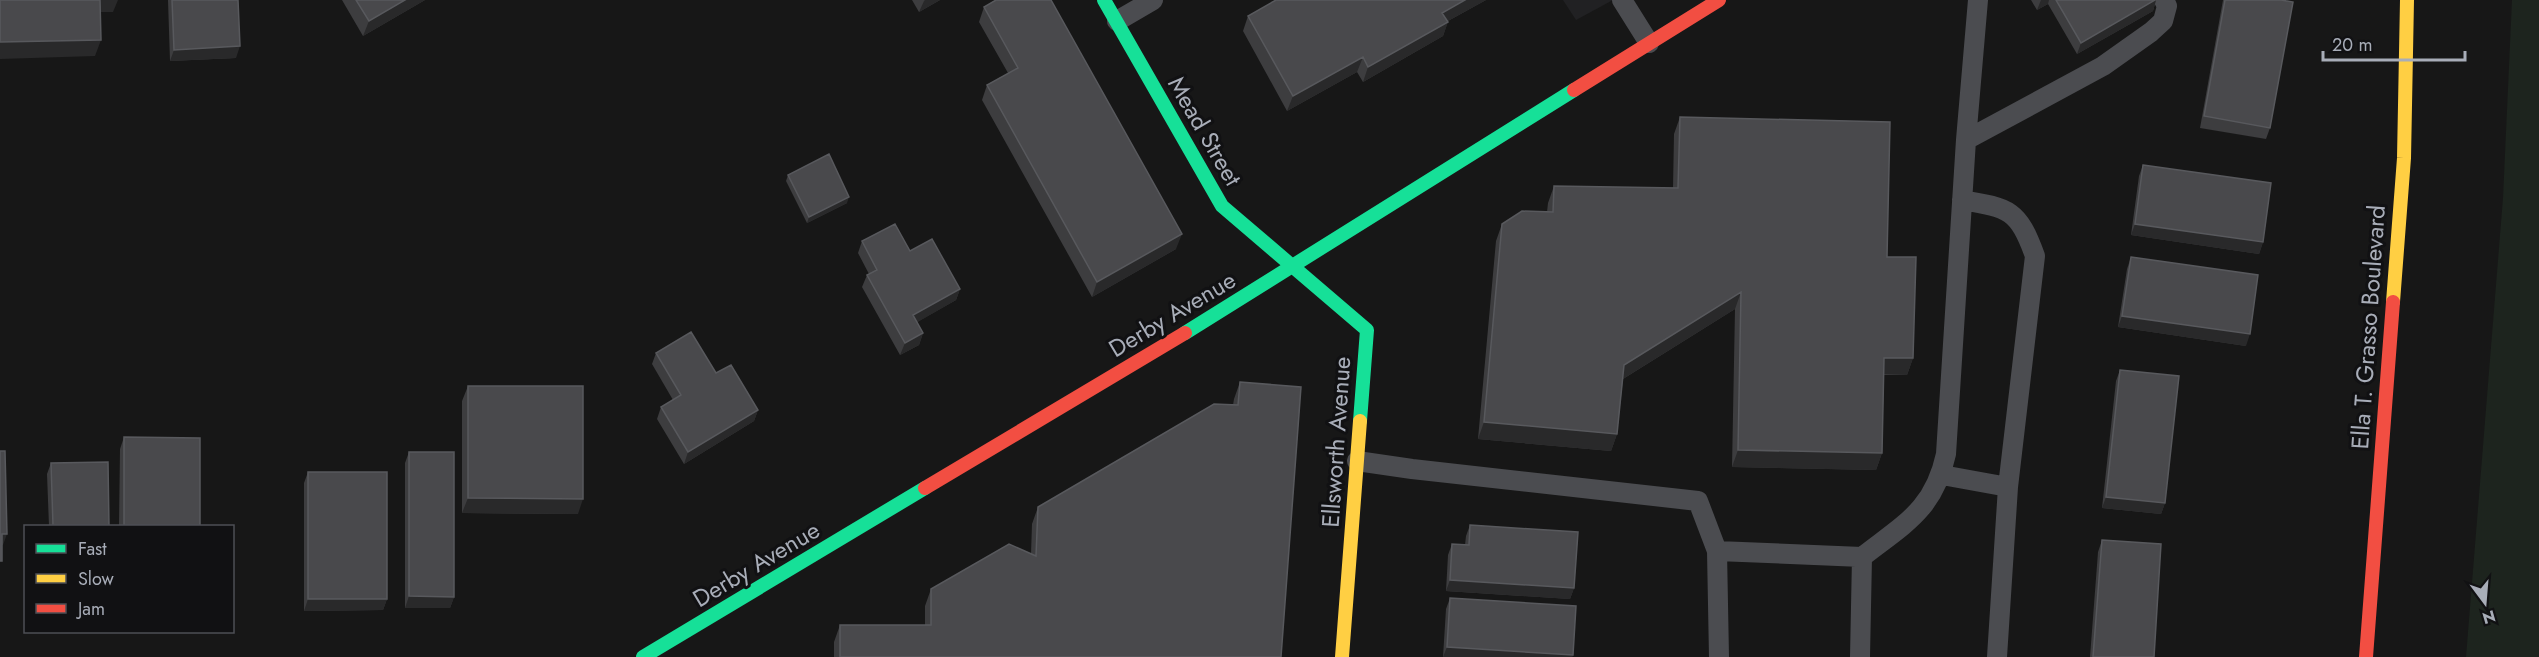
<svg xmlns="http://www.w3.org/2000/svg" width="2539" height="657" font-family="Jost,sans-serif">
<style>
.built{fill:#212123}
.green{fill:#1d241e}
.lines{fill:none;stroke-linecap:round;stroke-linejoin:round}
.lane{stroke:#4b4c50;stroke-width:20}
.fast{stroke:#16e098;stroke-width:14}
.slow{stroke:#ffcf43;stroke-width:14}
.jam{stroke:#f24e42;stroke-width:14}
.wall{fill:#3d3d3f}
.shaded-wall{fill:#29292a}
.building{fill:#49494c;stroke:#58595d;stroke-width:1.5}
.labels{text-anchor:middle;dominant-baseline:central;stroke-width:6;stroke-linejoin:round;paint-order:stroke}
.street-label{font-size:24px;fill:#a8adb8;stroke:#111113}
</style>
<rect width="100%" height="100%" fill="#171717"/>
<path class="built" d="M 1563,0 L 1613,0 L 1576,20 Z"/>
<path class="green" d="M 2512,0 L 2539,0 L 2539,657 L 2466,657 L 2503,198 Z"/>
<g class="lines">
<path class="lane" d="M 1622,0 L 1649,43
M 1117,21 L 1153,0
M 1966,140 L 2103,66 L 2151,32 L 2163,21 L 2167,6 L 2164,0
M 1962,200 C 2009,208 2018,209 2035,256 L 2008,487 L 1997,657
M 1357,461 L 1412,469 L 1698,501 L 1717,551 L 1719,657
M 1942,475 L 2008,487
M 1717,551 L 1862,557
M 1860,657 L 1862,557 C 1904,524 1934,510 1946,454 L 1966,140 L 1978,0"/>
<path class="fast" d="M 1104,0 L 1222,206 L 1367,330 L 1360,421
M 1185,333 L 1574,90
M 643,657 L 925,488"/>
<path class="slow" d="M 2393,302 L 2404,158 L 2407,0
M 1342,657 L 1360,421"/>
<path class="jam" d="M 1574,90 L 1719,0
M 925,488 L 1185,333
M 2366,657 L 2393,302"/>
</g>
<path class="wall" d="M 168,0 L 238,0 L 236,58 L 170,61 Z
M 342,0 L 425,0 L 363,36 Z
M 912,0 L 940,0 L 919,12 Z
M 1276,0 L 1486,0 L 1448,21 L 1443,36 L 1363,82 L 1357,72 L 1287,111 L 1243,31 L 1248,16 Z
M 2031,0 L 2156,0 L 2153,11 L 2077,54 L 2048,4 L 2037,10 Z
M 2223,0 L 2281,0 L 2270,128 L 2266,139 L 2200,128 Z
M 984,7 L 1176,249 L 1092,297 L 982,100 L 987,85 L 1008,73 L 979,22 Z
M 1680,117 L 1887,257 L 1913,358 L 1907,375 L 1884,375 L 1882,453 L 1876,470 L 1732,467 L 1735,309 L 1623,379 L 1617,434 L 1611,451 L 1478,439 L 1496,241 L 1502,224 L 1547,212 L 1548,203 L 1554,186 L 1673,188 L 1674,134 Z
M 2143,165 L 2263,242 L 2259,254 L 2131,235 L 2139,176 Z
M 788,175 L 847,203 L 807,223 L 786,181 Z
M 862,241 L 910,251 L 960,289 L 956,300 L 917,322 L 923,333 L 919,345 L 900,355 L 862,287 L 867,275 L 869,274 L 858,253 Z
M 2131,257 L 2246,346 L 2118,327 L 2127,269 Z
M 656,353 L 716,373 L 758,410 L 754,421 L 684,464 L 657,419 L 661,407 L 673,400 L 652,364 Z
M 2120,370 L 2165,503 L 2161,514 L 2102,508 L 2116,381 Z
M 1240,382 L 1281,657 L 834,657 L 834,642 L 840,625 L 925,625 L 925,606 L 931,589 L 1031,554 L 1032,524 L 1038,507 L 1233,405 L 1234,399 Z
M 468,386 L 578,514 L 462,513 L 462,401 Z
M 124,437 L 200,526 L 119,526 L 120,449 Z
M 409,452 L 454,597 L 450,608 L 405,608 L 405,463 Z
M 51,463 L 109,526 L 49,526 L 47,474 Z
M 308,472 L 387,599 L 383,610 L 304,611 L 304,483 Z
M 1470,525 L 1574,588 L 1570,599 L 1446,591 L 1448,555 L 1452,544 L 1465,545 L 1466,536 Z
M 2102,540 L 2154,657 L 2090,657 L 2098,552 Z
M 1450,598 L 1573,655 L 1572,657 L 1443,657 L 1446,609 Z"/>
<path class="shaded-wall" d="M 98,0 L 118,0 L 113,12 L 94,12 Z
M 405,0 L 425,0 L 363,36 L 369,21 Z
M 925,0 L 940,0 L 919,12 L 924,1 Z
M 1465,0 L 1486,0 L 1437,27 L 1442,13 Z
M 2041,0 L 2049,0 L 2048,4 L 2037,10 Z
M 2155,0 L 2156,0 L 2153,11 L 2077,54 L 2081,43 Z
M 1448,22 L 1443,36 L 1363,82 L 1368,67 Z
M 101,40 L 95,56 L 0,59 L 0,42 Z
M 240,46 L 236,58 L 170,61 L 174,50 Z
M 1363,57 L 1357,72 L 1287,111 L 1293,96 Z
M 849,197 L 847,203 L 807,223 L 809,217 Z
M 2135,224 L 2263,242 L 2259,254 L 2131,235 Z
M 1182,234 L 1176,249 L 1092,297 L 1097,282 Z
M 960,289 L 956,300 L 909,327 L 913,315 Z
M 1741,292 L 1735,309 L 1618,382 L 1624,365 Z
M 2122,316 L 2250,334 L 2246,346 L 2118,327 Z
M 923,333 L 919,345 L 900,355 L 905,343 Z
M 1884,358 L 1913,358 L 1907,375 L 1878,374 Z
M 758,410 L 754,421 L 684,464 L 688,452 Z
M 1484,422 L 1617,434 L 1611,451 L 1478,439 Z
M 1738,450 L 1882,453 L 1876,470 L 1732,467 Z
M 2106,497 L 2165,503 L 2161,514 L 2102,508 Z
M 468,498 L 583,499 L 578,514 L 462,513 Z
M 2,534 L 7,534 L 3,545 L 0,545 Z
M 1450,580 L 1574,588 L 1570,599 L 1446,591 Z
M 409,596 L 454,597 L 450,608 L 405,608 Z
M 308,599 L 387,599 L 383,610 L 304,611 Z
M 1447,647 L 1573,655 L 1572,657 L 1443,657 Z"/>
<path class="building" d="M 0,0 L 100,0 L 101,40 L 0,42 Z
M 172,0 L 238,0 L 240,46 L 174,50 Z
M 356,0 L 405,0 L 369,21 Z
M 996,0 L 1051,0 L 1182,234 L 1097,282 L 987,85 L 1018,68 L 984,7 Z
M 1276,0 L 1465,0 L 1442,13 L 1448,22 L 1368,67 L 1363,57 L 1293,96 L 1248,16 Z
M 2056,0 L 2155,0 L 2081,43 Z
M 2225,0 L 2281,0 L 2293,2 L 2270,128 L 2204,116 Z
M 1680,117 L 1890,122 L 1887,257 L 1916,257 L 1913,358 L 1884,358 L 1882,453 L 1738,450 L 1741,292 L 1624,365 L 1617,434 L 1484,422 L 1502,224 L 1522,211 L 1553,212 L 1554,186 L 1678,188 Z
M 829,154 L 849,197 L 809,217 L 788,175 Z
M 2143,165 L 2271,183 L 2263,242 L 2135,224 Z
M 895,224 L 910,251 L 932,239 L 960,289 L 913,315 L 923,333 L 905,343 L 867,275 L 877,270 L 862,241 Z
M 2131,257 L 2258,275 L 2250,334 L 2122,316 Z
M 691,332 L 716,373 L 731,365 L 758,410 L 688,452 L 661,407 L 681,395 L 656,353 Z
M 2120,370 L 2179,376 L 2165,503 L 2106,497 Z
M 1240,382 L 1301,387 L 1281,657 L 840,657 L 840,625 L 931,625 L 931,589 L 1009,544 L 1036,556 L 1038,507 L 1214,404 L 1238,405 Z
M 468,386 L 583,386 L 583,499 L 468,498 Z
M 124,437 L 200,438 L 200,526 L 124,526 Z
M 0,451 L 5,451 L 7,534 L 2,534 L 2,561 L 0,561 Z
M 409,452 L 454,452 L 454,597 L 409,596 Z
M 108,462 L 109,526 L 53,526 L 51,463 Z
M 308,472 L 387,472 L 387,599 L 308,599 Z
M 1470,525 L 1578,532 L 1574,588 L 1450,580 L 1452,544 L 1469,545 Z
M 2102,540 L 2161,544 L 2154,657 L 2093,657 Z
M 1450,598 L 1576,606 L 1573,655 L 1447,647 Z"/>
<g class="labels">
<g class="street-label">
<text transform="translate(1205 131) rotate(60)">Mead Street</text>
<text transform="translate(1172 314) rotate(-31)">Derby Avenue</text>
<text transform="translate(2368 327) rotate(-86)">Ella T. Grasso Boulevard</text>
<text transform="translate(1336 442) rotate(-86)">Ellsworth Avenue</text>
<text transform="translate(756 564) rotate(-31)">Derby Avenue</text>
</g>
</g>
<rect x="24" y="525" width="210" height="108" fill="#111113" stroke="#4d4f55" stroke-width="1.5"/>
<rect x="36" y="544" width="30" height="9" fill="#16e098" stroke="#4d4f55" stroke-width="1.5"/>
<text x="78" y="555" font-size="18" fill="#a8adb8">Fast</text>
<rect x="36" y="574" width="30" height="9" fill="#ffcf43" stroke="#4d4f55" stroke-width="1.5"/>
<text x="78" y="585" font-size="18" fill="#a8adb8">Slow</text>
<rect x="36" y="604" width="30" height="9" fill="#f24e42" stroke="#4d4f55" stroke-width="1.5"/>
<text x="78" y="615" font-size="18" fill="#a8adb8">Jam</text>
<g transform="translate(2485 603) rotate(164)" stroke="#111113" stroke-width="4.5" paint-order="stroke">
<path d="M0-4.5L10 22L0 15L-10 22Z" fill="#a8adb8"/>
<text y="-9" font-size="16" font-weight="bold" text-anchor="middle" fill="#a8adb8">N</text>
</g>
<path d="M2323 51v9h142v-9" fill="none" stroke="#a8adb8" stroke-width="3"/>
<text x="2332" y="51" font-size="18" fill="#a8adb8" stroke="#111113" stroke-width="4.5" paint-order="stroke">20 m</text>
</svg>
